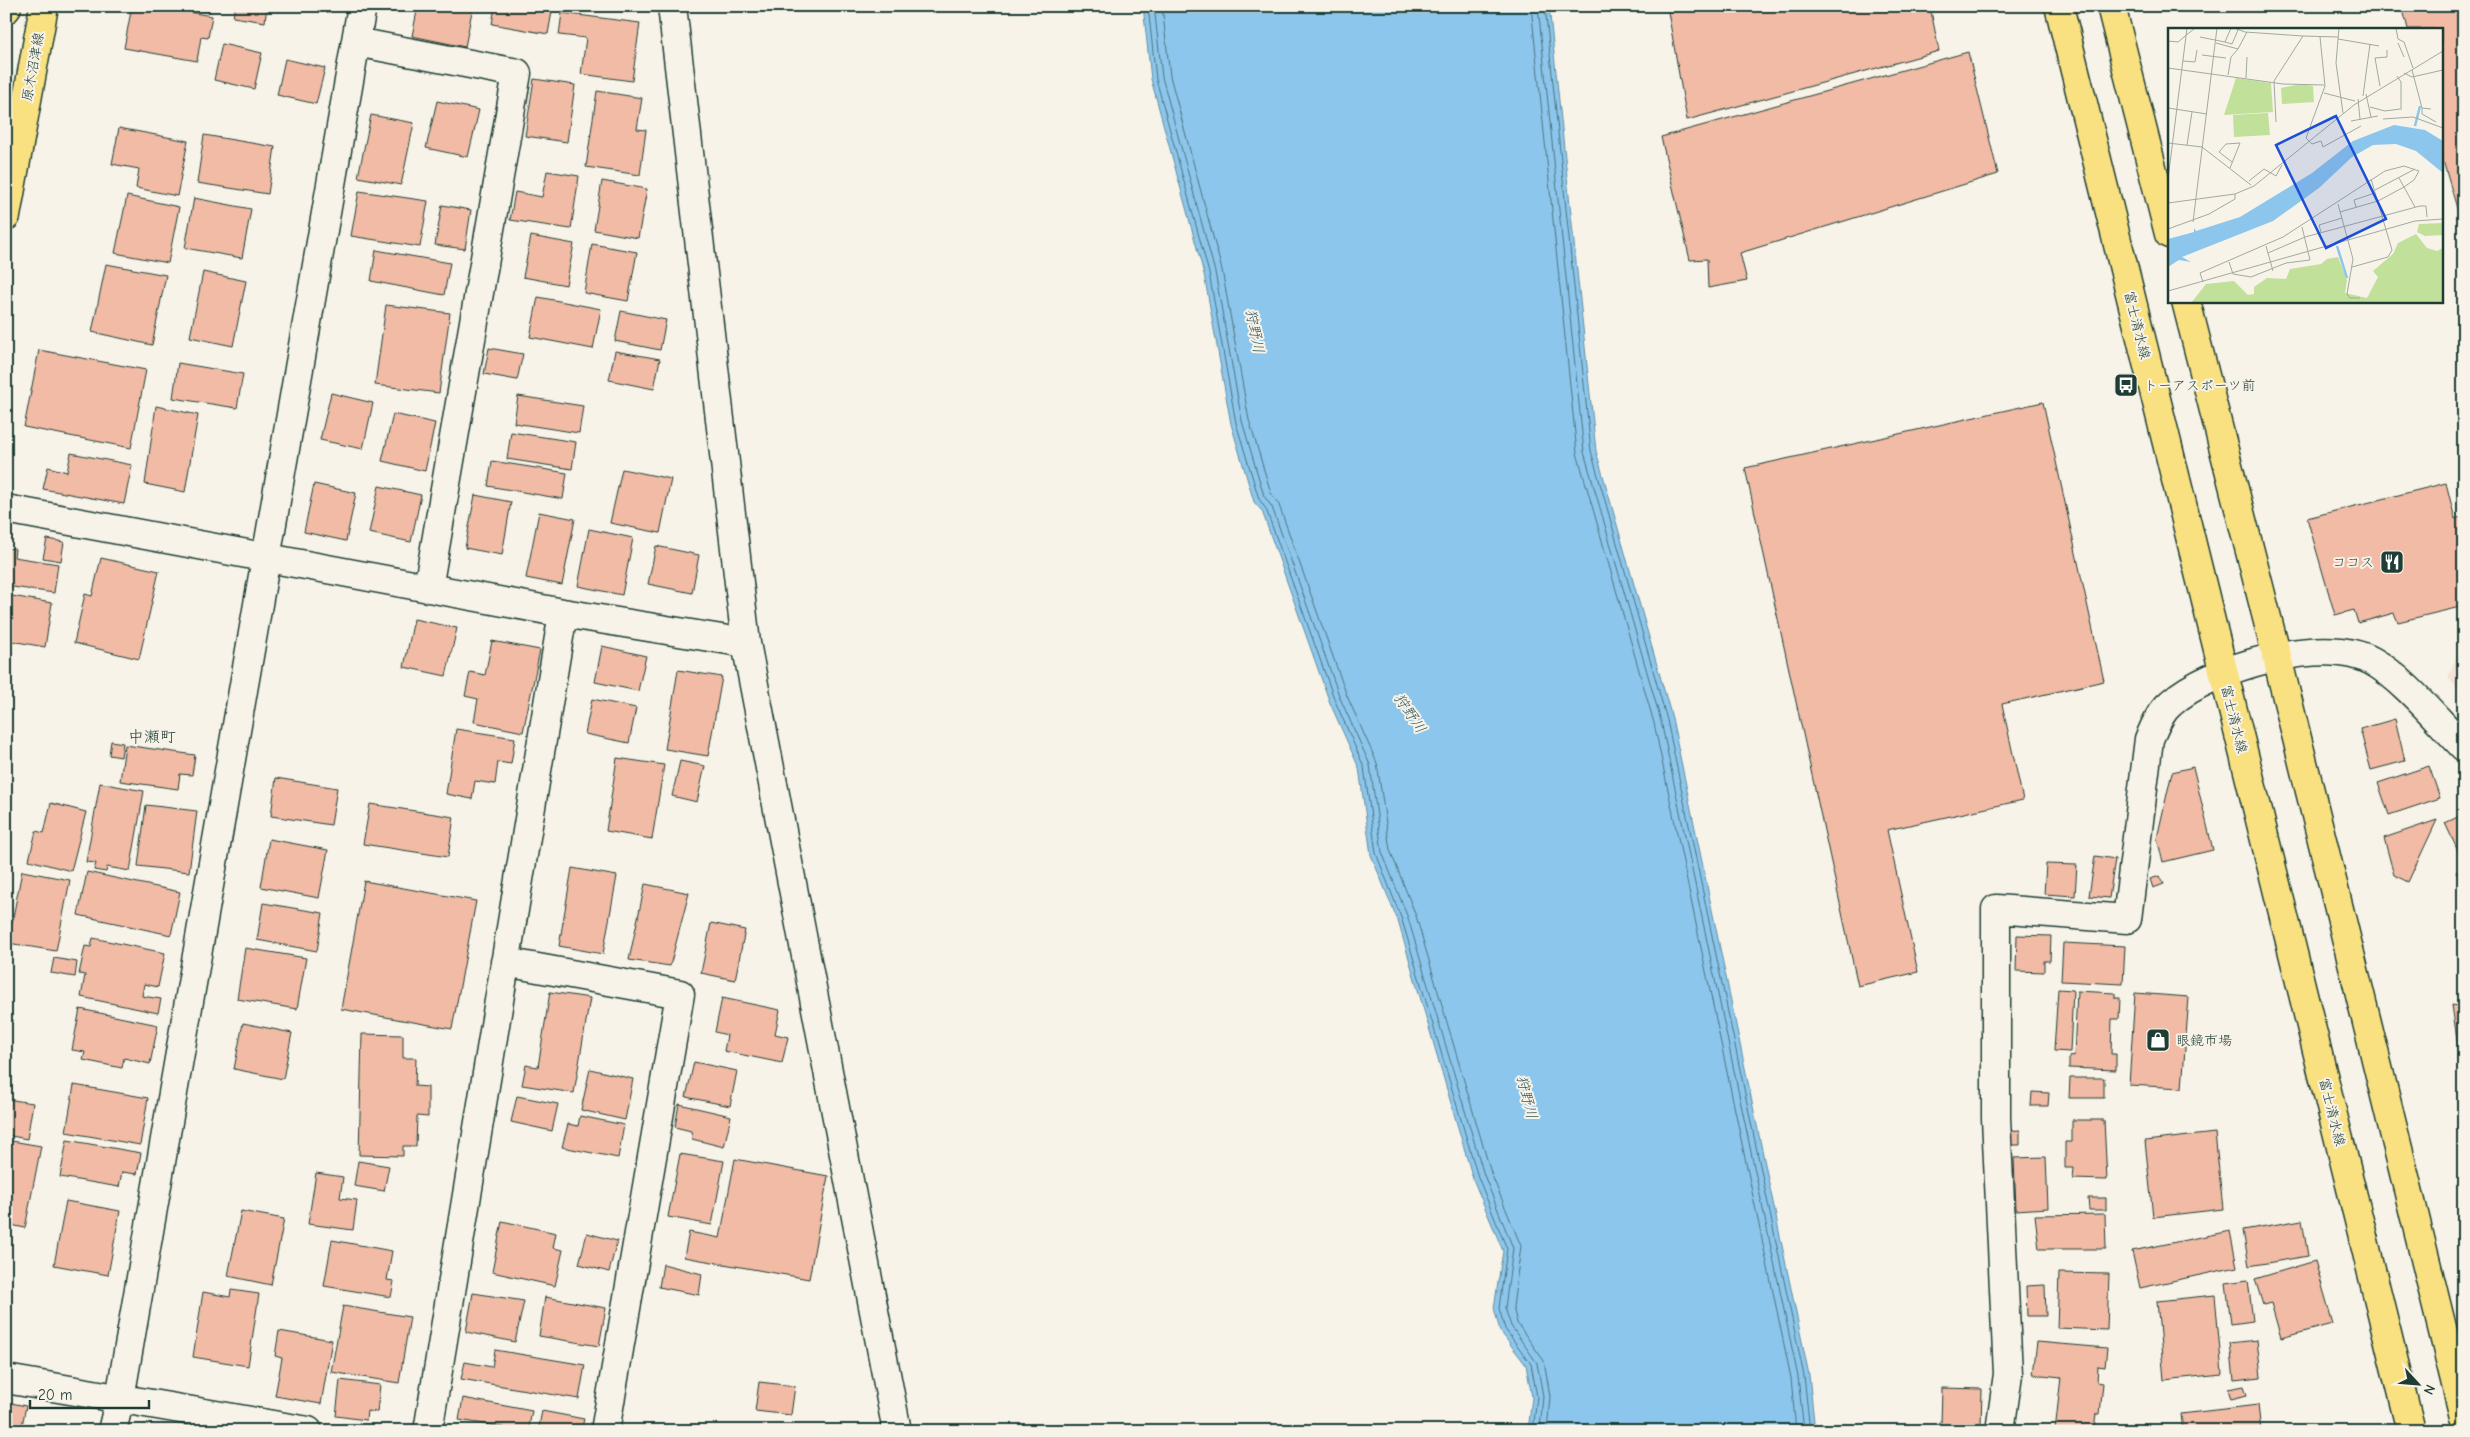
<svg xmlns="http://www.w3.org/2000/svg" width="2470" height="1437" font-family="'Comic Neue','Klee One',sans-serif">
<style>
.built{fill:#f5e2d4}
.water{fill:#8dc6ec;stroke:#618fa2}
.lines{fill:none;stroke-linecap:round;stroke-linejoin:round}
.shore{stroke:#4b747e;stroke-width:1}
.building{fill:#f1bba5;stroke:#1f3d34}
.minor-casing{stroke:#1f3d34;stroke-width:31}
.major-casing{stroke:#1f3d34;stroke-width:31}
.minor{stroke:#f7f3e8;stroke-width:28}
.major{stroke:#f9e181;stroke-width:28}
.labels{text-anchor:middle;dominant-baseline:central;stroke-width:4;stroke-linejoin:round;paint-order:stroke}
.street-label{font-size:14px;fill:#1f3d34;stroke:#f7f3e8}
.poi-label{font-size:14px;fill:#1f3d34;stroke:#f7f3e8;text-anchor:start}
.water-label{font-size:15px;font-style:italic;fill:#355859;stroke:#f7f3e8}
.quarter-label{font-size:16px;fill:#1f3d34;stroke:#f7f3e8}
.inset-river{fill:none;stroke:#8dc6ec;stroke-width:2.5}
.inset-road{fill:none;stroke:#a1aaa0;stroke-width:1}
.view{fill:#1d4ed8;fill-opacity:0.15;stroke:#1d4ed8;stroke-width:2.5}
.inset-edge{fill:none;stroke:#1f3d34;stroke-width:2.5}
</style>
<rect width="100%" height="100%" fill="#f7f3e8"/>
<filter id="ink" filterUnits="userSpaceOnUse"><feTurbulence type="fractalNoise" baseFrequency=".02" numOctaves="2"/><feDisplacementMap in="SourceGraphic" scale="10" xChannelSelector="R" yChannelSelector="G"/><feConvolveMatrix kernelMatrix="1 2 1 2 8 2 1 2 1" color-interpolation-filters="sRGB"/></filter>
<g filter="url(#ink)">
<path class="built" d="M 2464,637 L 2464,696 L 2448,678 Z"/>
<path class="water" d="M 1143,6 L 1549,6 L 1596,451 L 1672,718 L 1809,1375 L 1815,1431 L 1528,1431 L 1532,1397 L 1526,1365 L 1500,1331 L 1494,1308 L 1503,1251 L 1473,1179 L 1398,921 L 1371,855 L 1359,768 L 1330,703 L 1262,511 L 1254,502 L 1231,424 L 1204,274 L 1151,79 Z"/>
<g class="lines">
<path class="shore" d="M 1148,6 L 1156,79 L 1209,273 L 1236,423 L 1259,499 L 1266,509 L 1335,701 L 1364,767 L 1376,853 L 1402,920 L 1478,1177 L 1507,1249 L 1499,1308 L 1505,1329 L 1531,1364 L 1537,1397 L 1533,1431
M 1154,6 L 1162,77 L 1215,272 L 1242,421 L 1264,496 L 1272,507 L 1340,698 L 1370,765 L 1382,852 L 1408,918 L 1484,1175 L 1513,1248 L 1505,1308 L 1511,1326 L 1537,1363 L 1543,1396 L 1540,1431
M 1162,6 L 1170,76 L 1222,270 L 1249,420 L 1271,493 L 1279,505 L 1347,696 L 1377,763 L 1390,850 L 1416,916 L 1491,1173 L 1521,1246 L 1513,1307 L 1517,1323 L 1544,1361 L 1550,1396 L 1547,1431
M 1531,6 L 1577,453 L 1654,723 L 1791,1378 L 1796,1431
M 1538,6 L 1584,452 L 1661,721 L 1798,1377 L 1804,1431
M 1545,6 L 1591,451 L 1667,720 L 1804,1376 L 1810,1431"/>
</g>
<path class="building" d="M 132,6 L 153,6 L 212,16 L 208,38 L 201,37 L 197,61 L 124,48 Z
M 183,6 L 211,6 L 209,12 Z
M 235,6 L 267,6 L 265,22 L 233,17 Z
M 418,6 L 473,6 L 465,47 L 412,36 Z
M 495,6 L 553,6 L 548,34 L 492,24 Z
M 598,6 L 619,6 L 618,10 Z
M 1667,6 L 1930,6 L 1939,51 L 1687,120 Z
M 2402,6 L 2464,6 L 2464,232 L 2441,154 L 2441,29 L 2408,29 Z
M 562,13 L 640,23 L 632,81 L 581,74 L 586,38 L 559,35 Z
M 222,44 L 262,53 L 254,89 L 214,80 Z
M 1968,52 L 1998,174 L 1740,253 L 1747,281 L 1708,288 L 1707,259 L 1690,260 L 1661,137 Z
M 285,59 L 325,68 L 316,104 L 277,95 Z
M 534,79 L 575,85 L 567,142 L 525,136 Z
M 597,91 L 642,98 L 637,129 L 646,130 L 640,175 L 586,167 Z
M 437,101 L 479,110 L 468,157 L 426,148 Z
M 371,115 L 414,123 L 401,185 L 358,177 Z
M 119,128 L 188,141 L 177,196 L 136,188 L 139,169 L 112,164 Z
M 204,135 L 275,147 L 268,194 L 197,183 Z
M 547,171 L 579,176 L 571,229 L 510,220 L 515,192 L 542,197 Z
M 602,181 L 647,189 L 638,238 L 594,230 Z
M 359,191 L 428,201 L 420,247 L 351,236 Z
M 127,196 L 179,207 L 168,263 L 115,253 Z
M 194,198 L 251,209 L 242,258 L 185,248 Z
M 442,205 L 471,210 L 465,249 L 435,245 Z
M 531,236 L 574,244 L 566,285 L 523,277 Z
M 592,244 L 637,252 L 628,301 L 584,293 Z
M 376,250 L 450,263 L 444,295 L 371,281 Z
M 106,264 L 166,275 L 152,345 L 92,332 Z
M 203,272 L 246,281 L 233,346 L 190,337 Z
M 538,297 L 601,309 L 593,349 L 530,337 Z
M 386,305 L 450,313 L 439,393 L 375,385 Z
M 621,311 L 666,320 L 660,350 L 615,341 Z
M 489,348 L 523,354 L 517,380 L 484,374 Z
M 39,350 L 146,370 L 131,448 L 24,427 Z
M 615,351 L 660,359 L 654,389 L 609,380 Z
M 178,363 L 243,374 L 237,408 L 173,398 Z
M 331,393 L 373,403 L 363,449 L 320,440 Z
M 518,396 L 583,406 L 579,433 L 514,423 Z
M 2043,402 L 2104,681 L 2002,704 L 2023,800 L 1887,830 L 1918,972 L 1858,986 L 1745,468 Z
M 156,406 L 198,415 L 185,492 L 145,484 Z
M 393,414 L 435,423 L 425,471 L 382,461 Z
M 511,432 L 576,442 L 572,469 L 507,459 Z
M 71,453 L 132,465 L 124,504 L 43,489 L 48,467 L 67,472 Z
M 492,461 L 567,473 L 563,499 L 488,486 Z
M 622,469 L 671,479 L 660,533 L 610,523 Z
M 2446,483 L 2455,519 L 2464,516 L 2464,606 L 2398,622 L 2394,613 L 2358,623 L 2354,610 L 2335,615 L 2307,518 Z
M 314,484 L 356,493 L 346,541 L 304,532 Z
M 379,486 L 421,495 L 411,542 L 369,533 Z
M 475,495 L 511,502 L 502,555 L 465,548 Z
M 539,512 L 575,519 L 562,585 L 526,578 Z
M 589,529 L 633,538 L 622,595 L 578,586 Z
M 47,539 L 64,542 L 61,561 L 43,558 Z
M 656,546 L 699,555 L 692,593 L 648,584 Z
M 6,548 L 15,549 L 14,557 L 58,564 L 54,593 L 6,586 Z
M 101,558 L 159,571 L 139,659 L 74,643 L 85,594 L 92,596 Z
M 6,595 L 52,603 L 45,647 L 6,640 Z
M 414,619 L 457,628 L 446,676 L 404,667 Z
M 492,641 L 540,650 L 523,732 L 474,722 L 478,699 L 465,696 L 470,672 L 485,675 Z
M 602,646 L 646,656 L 638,691 L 595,682 Z
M 678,670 L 722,677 L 708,756 L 665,749 Z
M 592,699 L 636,708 L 629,743 L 585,734 Z
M 2395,719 L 2405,761 L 2371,770 L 2360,729 Z
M 456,729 L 515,738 L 511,764 L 498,762 L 495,784 L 475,781 L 472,799 L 446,794 Z
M 111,741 L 123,743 L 121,757 L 109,755 Z
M 125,745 L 195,755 L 192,775 L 180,774 L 178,789 L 120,781 Z
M 617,758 L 664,765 L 652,839 L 606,831 Z
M 680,761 L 705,766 L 697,802 L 672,796 Z
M 2429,766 L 2440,798 L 2389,815 L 2378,783 Z
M 2193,767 L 2213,850 L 2163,862 L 2157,838 L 2172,772 Z
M 276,778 L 337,788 L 331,825 L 271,816 Z
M 100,783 L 144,791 L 130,871 L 107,867 L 106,872 L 94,870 L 96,863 L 86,862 Z
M 51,803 L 86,812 L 71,871 L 29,860 L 36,831 L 44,833 Z
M 370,804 L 454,817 L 448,857 L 363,844 Z
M 146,805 L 197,811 L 189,872 L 138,866 Z
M 2464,814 L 2464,864 L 2445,823 Z
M 2437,820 L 2408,882 L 2394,875 L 2384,838 Z
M 269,839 L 328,850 L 319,898 L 261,887 Z
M 2095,856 L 2115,859 L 2109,898 L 2089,896 Z
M 2046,864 L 2077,865 L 2075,896 L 2044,894 Z
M 572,868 L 617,876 L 603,954 L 559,946 Z
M 2464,869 L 2464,889 L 2456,872 Z
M 22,871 L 70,880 L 56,951 L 8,943 Z
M 87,872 L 180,892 L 171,935 L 78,915 Z
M 2160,876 L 2164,884 L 2153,888 L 2150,879 Z
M 364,881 L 476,901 L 452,1029 L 341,1009 Z
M 645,884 L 689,893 L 670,966 L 629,960 Z
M 263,903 L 323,913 L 317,951 L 257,940 Z
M 711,923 L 745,930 L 735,980 L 701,973 Z
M 2017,935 L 2051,936 L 2050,961 L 2044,961 L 2044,972 L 2016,971 Z
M 93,938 L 165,953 L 158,987 L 144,984 L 142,996 L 161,999 L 158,1013 L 81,997 L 85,975 L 79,974 L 85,946 L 91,947 Z
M 2063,943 L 2125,946 L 2123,984 L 2061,981 Z
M 245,948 L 306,958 L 297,1009 L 237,999 Z
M 54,958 L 77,962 L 75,977 L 51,973 Z
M 2058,989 L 2073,990 L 2070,1052 L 2054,1051 Z
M 2077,991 L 2115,993 L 2115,998 L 2120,998 L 2119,1019 L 2112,1019 L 2111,1054 L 2116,1054 L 2116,1070 L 2069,1068 L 2069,1056 L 2074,1057 Z
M 550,992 L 590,998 L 574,1093 L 522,1085 L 526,1065 L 538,1067 Z
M 2135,993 L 2189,997 L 2182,1088 L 2129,1085 Z
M 722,998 L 780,1010 L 775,1034 L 788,1037 L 782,1063 L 724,1051 L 727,1035 L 715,1032 Z
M 2452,1005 L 2464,1007 L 2464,1087 Z
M 80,1009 L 158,1025 L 150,1064 L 124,1058 L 122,1068 L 83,1060 L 85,1052 L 72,1050 Z
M 243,1023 L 292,1033 L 283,1079 L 234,1069 Z
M 362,1034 L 403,1035 L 403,1058 L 416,1058 L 415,1086 L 428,1087 L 428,1117 L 417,1116 L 416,1146 L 403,1146 L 403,1156 L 359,1155 Z
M 694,1062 L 737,1071 L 730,1106 L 686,1097 Z
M 590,1069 L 633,1079 L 625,1120 L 581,1110 Z
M 2070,1078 L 2104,1078 L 2104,1098 L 2069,1098 Z
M 74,1085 L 148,1098 L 140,1145 L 66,1132 Z
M 2032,1092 L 2049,1093 L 2048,1106 L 2031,1106 Z
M 517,1096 L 558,1104 L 552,1131 L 511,1122 Z
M 6,1099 L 33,1103 L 27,1139 L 6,1135 Z
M 679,1104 L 731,1116 L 724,1147 L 692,1139 L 691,1131 L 675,1127 Z
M 580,1116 L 624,1125 L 618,1158 L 562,1147 L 568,1124 L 578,1126 Z
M 2072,1120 L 2104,1120 L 2107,1180 L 2073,1179 L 2074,1168 L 2065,1168 L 2065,1142 L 2072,1142 Z
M 2020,1130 L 2020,1145 L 2005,1145 L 2005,1131 Z
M 2215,1133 L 2223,1209 L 2153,1217 L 2145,1141 Z
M 6,1140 L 41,1146 L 25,1228 L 6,1224 Z
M 67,1140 L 141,1153 L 137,1174 L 122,1172 L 119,1187 L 60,1177 Z
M 680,1154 L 724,1161 L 712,1225 L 668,1217 Z
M 2046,1157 L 2048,1208 L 2016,1210 L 2014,1158 Z
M 735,1159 L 828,1176 L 809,1279 L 684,1257 L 689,1232 L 720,1238 Z
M 358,1161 L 389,1166 L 384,1191 L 354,1186 Z
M 316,1173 L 343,1177 L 340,1198 L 357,1200 L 353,1230 L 308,1224 Z
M 2088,1198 L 2106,1198 L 2106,1210 L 2089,1210 Z
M 66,1201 L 120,1211 L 108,1275 L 54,1265 Z
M 241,1211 L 284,1219 L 271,1285 L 228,1276 Z
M 2105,1214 L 2106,1249 L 2039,1249 L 2035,1215 Z
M 2302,1220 L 2308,1256 L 2249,1266 L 2243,1230 Z
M 502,1221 L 556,1233 L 553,1248 L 563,1250 L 555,1286 L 492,1272 Z
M 2230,1231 L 2237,1267 L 2140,1288 L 2132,1251 Z
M 587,1233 L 617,1241 L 609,1272 L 579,1264 Z
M 332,1240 L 392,1251 L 387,1280 L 394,1281 L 391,1297 L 324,1286 Z
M 2315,1261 L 2333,1324 L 2281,1338 L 2271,1303 L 2263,1305 L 2255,1279 Z
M 663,1264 L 702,1274 L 699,1295 L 659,1287 Z
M 2059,1273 L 2109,1274 L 2107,1330 L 2057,1328 Z
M 2248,1280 L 2253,1321 L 2231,1324 L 2226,1283 Z
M 2045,1285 L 2046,1316 L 2027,1316 L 2026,1286 Z
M 231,1290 L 259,1294 L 248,1366 L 193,1357 L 203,1292 L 230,1297 Z
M 473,1293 L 524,1301 L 515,1342 L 466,1332 Z
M 2215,1295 L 2222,1374 L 2164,1380 L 2157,1301 Z
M 545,1297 L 606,1308 L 599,1346 L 539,1336 Z
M 343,1306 L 410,1317 L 399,1383 L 331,1372 Z
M 279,1331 L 332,1340 L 321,1404 L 275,1396 L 282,1358 L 275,1356 Z
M 2257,1340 L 2261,1377 L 2234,1380 L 2230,1343 Z
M 2037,1342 L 2107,1348 L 2105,1367 L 2098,1366 L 2097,1382 L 2103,1383 L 2100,1414 L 2096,1414 L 2094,1428 L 2090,1431 L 2055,1431 L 2061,1377 L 2033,1374 Z
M 495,1350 L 585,1365 L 579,1399 L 461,1379 L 465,1362 L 492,1367 Z
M 340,1380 L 380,1385 L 377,1412 L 367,1411 L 366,1420 L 336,1416 Z
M 759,1382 L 795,1386 L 791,1415 L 755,1411 Z
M 2244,1386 L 2247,1395 L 2231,1399 L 2228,1389 Z
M 1942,1388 L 1982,1389 L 1981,1425 L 1941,1425 Z
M 463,1398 L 532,1411 L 528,1431 L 503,1431 L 503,1427 L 459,1420 Z
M 6,1402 L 26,1406 L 21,1431 L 6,1431 Z
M 2258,1405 L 2261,1431 L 2183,1431 L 2181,1414 Z
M 542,1411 L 584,1419 L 581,1431 L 538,1431 Z"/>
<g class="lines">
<g class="minor-casing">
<path id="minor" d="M 672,6 L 746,643 L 897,1431
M 356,42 L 517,73 L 428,588
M 6,509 L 563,613 L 746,643
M 505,962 L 680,994 L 605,1431
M 6,1379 L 308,1431
M 112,1431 L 120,1398 L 362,6
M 428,1431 L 563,613
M 2000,1431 L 2008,1374 L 1996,1118 L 1996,909 L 2127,919 L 2149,739 C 2155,726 2160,712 2171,703 C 2210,668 2324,634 2372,661 C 2403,678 2438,721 2464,747"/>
</g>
<g class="major-casing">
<path id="major" d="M 2059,6 L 2411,1431
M 2111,6 L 2169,234
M 6,9 L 7,6
M 6,216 L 44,6
M 2186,301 L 2277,657 L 2464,1417"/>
</g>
<use href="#minor" class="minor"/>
<use href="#major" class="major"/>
</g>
</g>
<defs>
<g id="bus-square" transform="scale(1.25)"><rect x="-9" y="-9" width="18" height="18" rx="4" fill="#1f3d34" stroke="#f7f3e8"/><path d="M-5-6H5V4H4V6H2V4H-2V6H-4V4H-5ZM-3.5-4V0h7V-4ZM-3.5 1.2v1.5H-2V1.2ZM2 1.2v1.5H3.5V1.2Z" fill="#fff"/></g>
<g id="restaurant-square" transform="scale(1.25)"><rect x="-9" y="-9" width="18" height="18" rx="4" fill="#1f3d34" stroke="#f7f3e8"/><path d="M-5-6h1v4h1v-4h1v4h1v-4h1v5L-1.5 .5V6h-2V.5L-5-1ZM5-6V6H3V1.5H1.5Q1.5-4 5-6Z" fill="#fff"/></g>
<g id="shop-square" transform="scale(1.25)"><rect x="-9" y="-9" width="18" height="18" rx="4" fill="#1f3d34" stroke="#f7f3e8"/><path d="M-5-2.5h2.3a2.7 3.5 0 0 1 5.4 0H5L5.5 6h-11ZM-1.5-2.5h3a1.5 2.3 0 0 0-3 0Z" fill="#fff"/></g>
</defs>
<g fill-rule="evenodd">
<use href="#bus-square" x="2126" y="385"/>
<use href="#restaurant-square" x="2392" y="562"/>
<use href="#shop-square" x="2158" y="1040"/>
</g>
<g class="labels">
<g class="street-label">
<text transform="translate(33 67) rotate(-80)">原木沼津線</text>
<text transform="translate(2137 325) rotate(76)">富士清水線</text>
<text transform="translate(2234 719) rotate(76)">富士清水線</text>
<text transform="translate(2332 1112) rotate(76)">富士清水線</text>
</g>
<g class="poi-label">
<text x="2144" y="385">トーアスポーツ前</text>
<text x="2374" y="562" text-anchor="end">ココス</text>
<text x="2176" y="1040">眼鏡市場</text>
</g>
<g class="water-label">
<text transform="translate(1255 331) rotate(79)">狩野川</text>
<text transform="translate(1410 713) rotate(56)">狩野川</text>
<text transform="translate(1527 1097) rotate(76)">狩野川</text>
</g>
<g class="quarter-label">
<text x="152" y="737">中瀬町</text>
</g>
</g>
<g transform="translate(2168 28)">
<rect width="275" height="275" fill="#f7f3e8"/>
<path d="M 68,50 L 103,55 L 105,84 L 56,87 ZM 133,56 L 145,58 L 146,74 L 114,76 L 113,60 ZM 100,85 L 102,107 L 66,109 L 65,87 ZM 275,195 L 275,207 L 257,208 L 249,204 L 251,196 ZM 248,206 L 259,220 L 269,223 L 275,220 L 275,275 L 23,275 L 38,256 L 66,253 L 80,267 L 86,266 L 86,259 L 99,250 L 118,251 L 122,241 L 153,236 L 159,231 L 170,229 L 179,252 L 177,265 L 199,270 L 210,249 L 205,243 L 225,226 L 230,215 Z" fill="#c1e099"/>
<path d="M 226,97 L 257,102 L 275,113 L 275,145 L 248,123 L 228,116 L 205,117 L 184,129 L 151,160 L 105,193 L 14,229 L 23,234 L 11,232 L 0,239 L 0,211 L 26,204 L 26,200 L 28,203 L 72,189 L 144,145 L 185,113 Z" fill="#8dc6ec"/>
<path class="inset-river" d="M 247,98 L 252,78M 169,218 L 179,250"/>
<path class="inset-road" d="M 63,0 L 57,14 L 64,16 L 70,2M 66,0 L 77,4 L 135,8M 171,0 L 168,35 L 175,85M 228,0 L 230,11 L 236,14 L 245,40M 32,9 L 57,14M 152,9 L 157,58 L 138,110 L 144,116 L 153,113 L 155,119 L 193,98M 170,11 L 211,18M 0,13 L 10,14 L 27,0M 48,15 L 70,21 L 63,29 L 60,47M 230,15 L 236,29M 70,21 L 79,4M 34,27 L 58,30M 15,33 L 27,34 L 29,22M 0,40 L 115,56 L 156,57M 244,42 L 254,80 L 263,81M 236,45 L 244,49 L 275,42M 229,48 L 233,54 L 233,82M 78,50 L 79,29M 212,58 L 207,30 L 219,29 L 219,22M 156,65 L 187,73M 198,66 L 203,89M 195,68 L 202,16M 190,71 L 192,91M 202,79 L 217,83 L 232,81M 0,80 L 39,86M 254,80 L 254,86 L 268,94M 215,91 L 245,89 L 275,100M 183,93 L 210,88M 108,94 L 106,53 L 135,8 L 170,9M 0,115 L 34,119 L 83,157M 19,117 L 24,84M 62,140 L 72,115 L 58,116 L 51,124 L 64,134M 231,150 L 247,179M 0,151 L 19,0M 81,153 L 96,141 L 108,148 L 114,137M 207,162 L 247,141M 0,175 L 67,166 L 86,158 L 186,77 L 275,23M 170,176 L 185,231 L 179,266 L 182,270 L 192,270M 188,179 L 186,172 L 207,165M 25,194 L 49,0M 0,201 L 41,186 L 67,171 L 67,166M 153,204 L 151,197 L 174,190M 98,218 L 105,243M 100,225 L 137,209 L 252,178 L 258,178 L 259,189M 61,234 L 65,246 L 83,249 L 118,235 L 142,232 L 134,199M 184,239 L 220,229 L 224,222 L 203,151M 35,254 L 32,245 L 115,209 L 217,143 L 236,138 L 251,143 L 246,152 L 236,159 L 210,173 L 172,184M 0,263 L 247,193 L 275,191"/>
<path class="view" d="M 168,88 L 218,191 L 158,220 L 108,117 Z"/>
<rect width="275" height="275" class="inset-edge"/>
</g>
<rect width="2470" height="1437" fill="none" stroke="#f7f3e8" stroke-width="25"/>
<rect x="12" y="12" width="2445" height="1412" fill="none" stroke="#1f3d34" stroke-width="2" filter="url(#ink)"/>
<g transform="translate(2418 1384) rotate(116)" stroke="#f7f3e8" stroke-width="4" paint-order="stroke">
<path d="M0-4L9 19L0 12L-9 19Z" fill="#1f3d34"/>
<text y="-8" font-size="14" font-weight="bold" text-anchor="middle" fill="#1f3d34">N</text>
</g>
<path d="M30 1400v8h119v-8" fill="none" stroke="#1f3d34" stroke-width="2.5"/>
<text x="38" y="1400" font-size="15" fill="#1f3d34" stroke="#f7f3e8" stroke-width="4" paint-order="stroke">20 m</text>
</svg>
